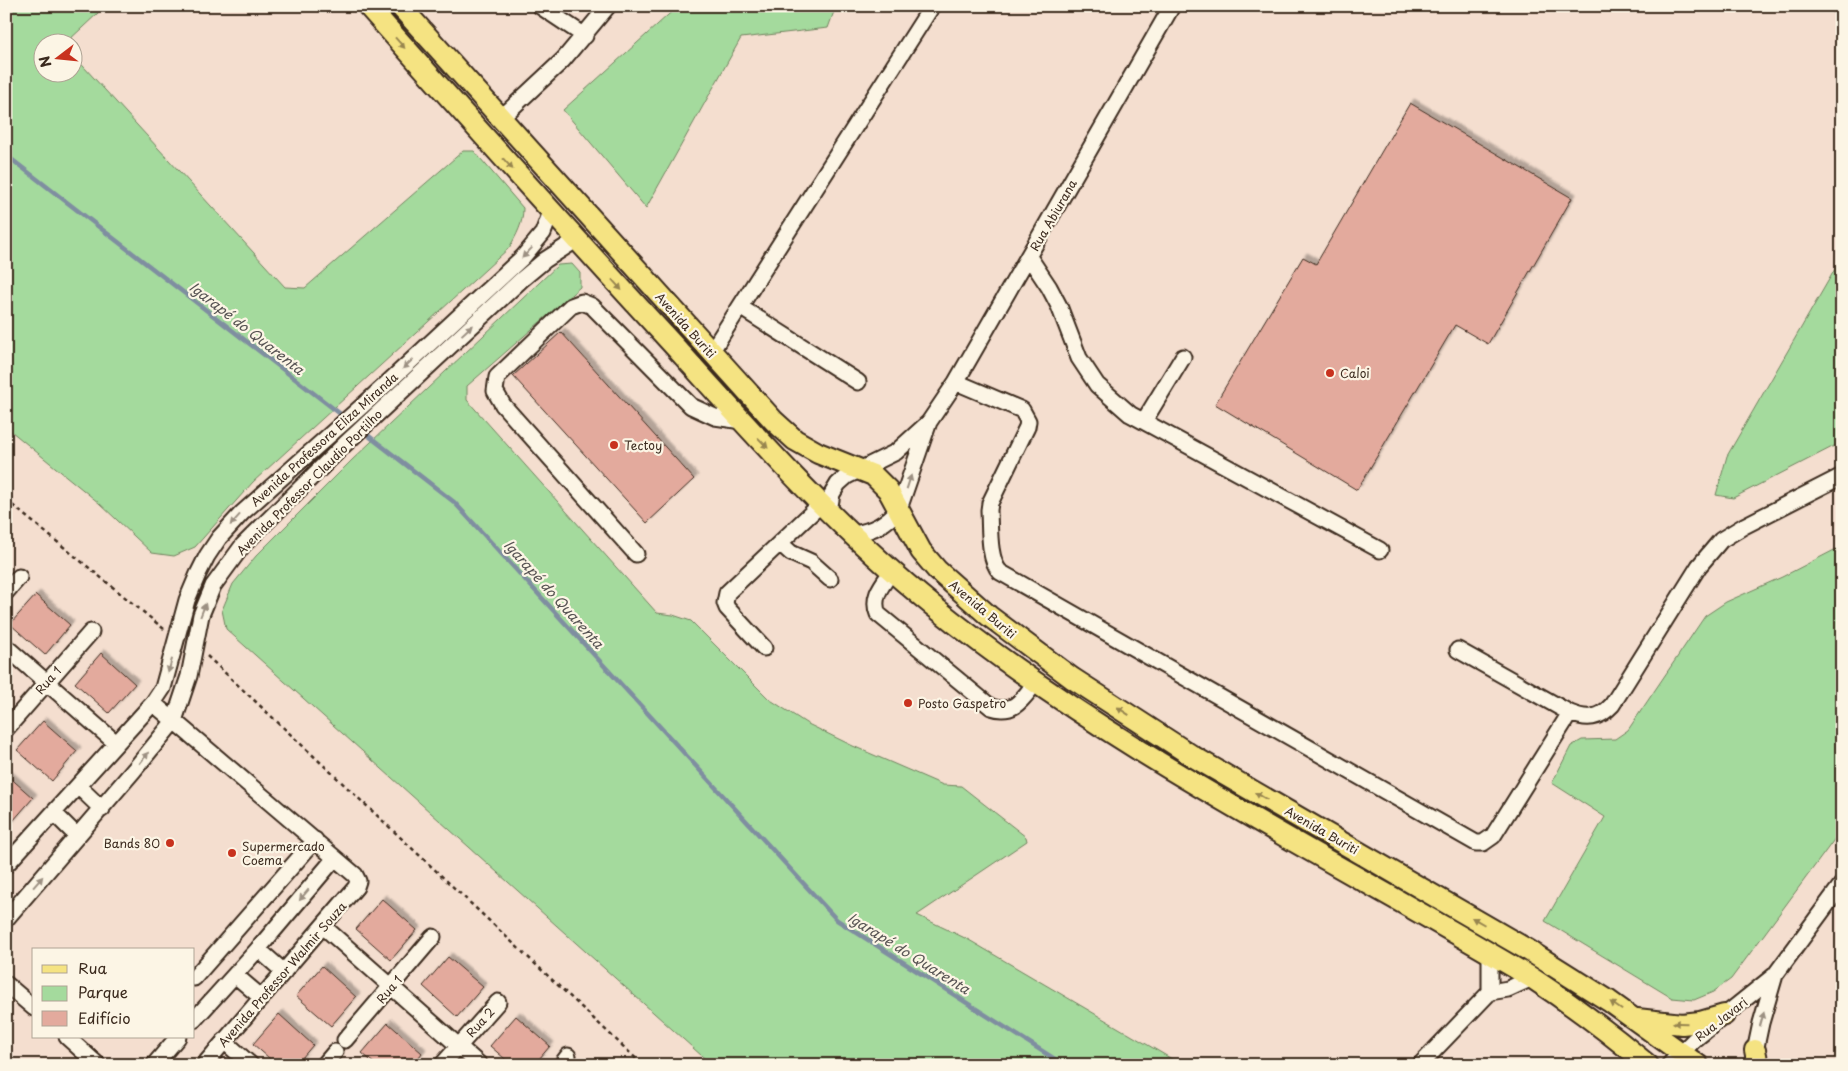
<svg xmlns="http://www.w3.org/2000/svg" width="1848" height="1071" font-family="'Playpen Sans',sans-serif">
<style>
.green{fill:#a4da9d;stroke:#70825e}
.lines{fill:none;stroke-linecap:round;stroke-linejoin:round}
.stream{stroke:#7f8ea0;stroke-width:4.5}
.building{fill:#e3aa9d;stroke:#3b2a1e;filter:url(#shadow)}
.minor-casing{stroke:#3b2a1e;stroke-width:19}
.major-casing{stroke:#3b2a1e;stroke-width:24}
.path{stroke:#3b2a1e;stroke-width:2.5;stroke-dasharray:4 4;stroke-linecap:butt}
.minor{stroke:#fcf5e5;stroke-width:15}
.major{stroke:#f5e382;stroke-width:20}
.oneway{fill:#988650}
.oneway2{fill:#9c9082}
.poi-dot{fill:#c8321e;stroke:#fcf5e5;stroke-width:2}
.labels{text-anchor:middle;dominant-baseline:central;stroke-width:4.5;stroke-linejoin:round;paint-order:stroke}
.street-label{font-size:12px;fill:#3b2a1e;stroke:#fcf5e5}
.poi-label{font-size:12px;fill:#3b2a1e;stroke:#fcf5e5;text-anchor:start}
.water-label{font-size:14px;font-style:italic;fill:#585454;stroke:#fcf5e5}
</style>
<defs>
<filter id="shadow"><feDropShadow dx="4" dy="-4" stdDeviation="1" flood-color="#0004"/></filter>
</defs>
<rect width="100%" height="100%" fill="#f4decf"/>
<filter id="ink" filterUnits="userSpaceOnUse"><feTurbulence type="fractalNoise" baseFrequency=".02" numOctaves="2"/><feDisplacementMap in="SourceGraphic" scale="10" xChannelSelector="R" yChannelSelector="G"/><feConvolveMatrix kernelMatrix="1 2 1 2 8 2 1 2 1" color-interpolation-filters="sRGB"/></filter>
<g filter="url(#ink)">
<path class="green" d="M 6,6 L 98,6 L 98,13 L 67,42 L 42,42 L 42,72 L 72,72 L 73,55 L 285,287 L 305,288 L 463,151 L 474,151 L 523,208 C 523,224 517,234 509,248 L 253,482 L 195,547 L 174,556 L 152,553 L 99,503 L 6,427 Z
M 678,6 L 836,6 L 828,28 L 741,38 L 646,208 L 563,110 Z
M 1842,257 L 1842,442 L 1733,498 L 1716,495 L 1727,456 Z
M 572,264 L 580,273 L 580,287 L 467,386 L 467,400 L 657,613 L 673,615 L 691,621 L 769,699 L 806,723 L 853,746 L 943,785 L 961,786 L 1026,837 L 1027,841 L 917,915 L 969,940 L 1182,1065 L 712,1065 L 226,629 L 222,610 L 233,584 L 256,556 L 352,460 L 558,265 Z
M 1842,546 L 1842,829 L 1731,979 L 1713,992 L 1694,1000 L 1672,998 L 1545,921 L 1605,817 L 1552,783 L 1571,746 L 1582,740 L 1615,739 L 1628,730 L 1705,616 L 1726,602 L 1782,577 Z"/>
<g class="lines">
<path class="stream" d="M 6,155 L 454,502 L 837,920 L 1064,1065"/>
</g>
<path class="building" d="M 1410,103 L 1572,198 L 1488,344 L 1455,325 L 1357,490 L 1215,404 L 1303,257 L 1316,264 Z
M 561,332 L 694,479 L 647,523 L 513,376 Z
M 36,595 L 70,625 L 45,655 L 10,624 Z
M 101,653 L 135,684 L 109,713 L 75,683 Z
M 43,721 L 77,751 L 52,781 L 17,750 Z
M 6,774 L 33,798 L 6,829 Z
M 382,899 L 417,930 L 391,960 L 356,929 Z
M 448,957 L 483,987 L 457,1017 L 423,986 Z
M 322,966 L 356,997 L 331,1026 L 296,996 Z
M 279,1014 L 313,1045 L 296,1065 L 277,1065 L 253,1044 Z
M 516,1016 L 550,1046 L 534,1065 L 512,1065 L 490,1046 Z
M 388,1023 L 422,1053 L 413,1065 L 405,1058 L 399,1065 L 376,1065 L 362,1053 Z"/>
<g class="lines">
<g class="minor-casing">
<path id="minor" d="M 540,6 L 585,36
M 1839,6 L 1842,8
M 500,119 L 563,60 L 608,6
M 1029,257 L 1049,287 L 1059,306 L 1079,358 L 1097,385 L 1130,414 L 1380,550
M 740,307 L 858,382
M 711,352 L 932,6
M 956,382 L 1022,410 L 1028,421 L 1027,427 L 990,503 L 989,510 C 990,527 988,559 1000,572 L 1476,843 L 1483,843 L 1493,836 L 1570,713
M 1144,421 L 1183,357
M 829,511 L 832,494 L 838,484 L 847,476 L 896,452 L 928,423
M 853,534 C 873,531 886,524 899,509 L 929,422 L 956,382 L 1172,6
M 780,543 L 791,553 L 811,562 L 830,579
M 636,554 L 503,405 L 495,391 L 497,377 L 571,306 L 582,302 L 592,306 L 691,406 L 715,417 L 742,421
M 892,571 C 882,585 871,597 878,614 L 991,707 C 1015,715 1023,698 1036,682
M 6,592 L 19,577
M 6,647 L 116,743
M 764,648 L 727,608 L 725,603 L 727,593 L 822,503
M 1458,650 L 1570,713 C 1587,720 1599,719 1612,705 L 1699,566 L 1721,540 L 1744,526 L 1842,476
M 153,703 L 355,875 L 358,881 L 356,887 L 204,1065
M 6,729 L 91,632
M 78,786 L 102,809
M 54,813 L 77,836
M 6,865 L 153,703 L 163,688 L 187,600 L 198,574 L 207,556 L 219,538 L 242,513 L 370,399 L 523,257 L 543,233 L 551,212
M 6,919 L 134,770 L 174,721 L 189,676 L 201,615 L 213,586 L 243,545 L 345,444 L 521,280 L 545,260 L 576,240
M 324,927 L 480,1065
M 258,949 L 284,972
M 1490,953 L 1490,992
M 235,975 L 262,998
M 194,978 L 315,840
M 6,984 L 34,1008
M 194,1020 L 258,949 L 335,858
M 67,1037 L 98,1065
M 345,1040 L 433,937
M 224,1041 L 251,1065
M 1753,1061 L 1761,1023 L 1775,975
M 154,1065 L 178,1037
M 324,1065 L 335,1052
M 442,1065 L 498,1002
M 561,1065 L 568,1056
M 1420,1065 L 1490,992 L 1508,989 L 1532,978
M 1669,1065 L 1694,1040 L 1775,975 L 1842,884"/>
</g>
<g class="major-casing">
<path id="major" d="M 368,6 C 470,121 573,236 677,349 C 757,438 838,529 932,605 C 1116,754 1330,857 1532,978 C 1573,1005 1611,1034 1648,1065
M 400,6 L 774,421 L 795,440 L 818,453 L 873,475 L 888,490 L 921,551 L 937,570 L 989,616 L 1072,678 L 1194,757 L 1528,950 L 1609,1001 L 1698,1065
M 1637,1019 L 1682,1024 L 1700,1022 L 1724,1015
M 1755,1050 L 1758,1065"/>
</g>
<path class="path" d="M 6,500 L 164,629
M 207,656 L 643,1065"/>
<use href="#minor" class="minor"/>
<use href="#major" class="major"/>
</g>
<defs><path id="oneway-solid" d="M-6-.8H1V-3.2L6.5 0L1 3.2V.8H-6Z" transform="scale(1.25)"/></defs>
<g class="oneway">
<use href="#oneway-solid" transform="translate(400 43) rotate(48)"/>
<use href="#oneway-solid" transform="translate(508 164) rotate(48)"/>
<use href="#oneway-solid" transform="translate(617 285) rotate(48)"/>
<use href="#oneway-solid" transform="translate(763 443) rotate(46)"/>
<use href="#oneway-solid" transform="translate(1123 711) rotate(-147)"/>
<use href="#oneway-solid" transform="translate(1261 796) rotate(-150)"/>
<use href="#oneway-solid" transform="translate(1478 921) rotate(-150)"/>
<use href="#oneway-solid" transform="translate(1616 1006) rotate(-145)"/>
<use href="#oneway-solid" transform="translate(1680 1023) rotate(-179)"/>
</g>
<g class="oneway2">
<use href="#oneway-solid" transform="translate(527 253) rotate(134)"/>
<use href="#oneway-solid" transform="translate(467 330) rotate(-43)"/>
<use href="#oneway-solid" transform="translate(408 364) rotate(137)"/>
<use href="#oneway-solid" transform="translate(909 482) rotate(-72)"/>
<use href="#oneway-solid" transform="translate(235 520) rotate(132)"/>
<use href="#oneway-solid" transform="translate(203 610) rotate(-69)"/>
<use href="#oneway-solid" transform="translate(170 666) rotate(106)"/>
<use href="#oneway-solid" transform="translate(144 758) rotate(-52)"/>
<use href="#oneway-solid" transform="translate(38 882) rotate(-49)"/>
<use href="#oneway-solid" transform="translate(304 895) rotate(130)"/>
<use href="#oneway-solid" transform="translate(1762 1019) rotate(-74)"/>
</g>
</g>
<g class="poi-dot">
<circle cx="1330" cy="373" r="5"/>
<circle cx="614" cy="445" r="5"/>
<circle cx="908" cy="703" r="5"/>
<circle cx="170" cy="843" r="5"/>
<circle cx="232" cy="853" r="5"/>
</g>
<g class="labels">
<g class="street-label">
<text transform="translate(1053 215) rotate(-60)">Rua Abiurana</text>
<text transform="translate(686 325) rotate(48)">Avenida Buriti</text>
<text transform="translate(324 439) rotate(-42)">Avenida Professora Eliza Miranda</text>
<text transform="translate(309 482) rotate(-45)">Avenida Professor Claudio Portilho</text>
<text transform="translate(983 609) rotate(40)">Avenida Buriti</text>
<text transform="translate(48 680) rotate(-49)">Rua 1</text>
<text transform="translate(1322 830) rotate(30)">Avenida Buriti</text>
<text transform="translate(282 974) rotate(-49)">Avenida Professor Walmir Souza</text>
<text transform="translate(389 989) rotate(-50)">Rua 1</text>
<text transform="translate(1721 1019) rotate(-38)">Rua Javari</text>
<text transform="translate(480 1022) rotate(-48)">Rua 2</text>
</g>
<g class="poi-label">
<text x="1340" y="373">Caloi</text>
<text x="624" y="445">Tectoy</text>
<text x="918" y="703">Posto Gaspetro</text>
<text x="160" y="843" text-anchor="end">Bands 80</text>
<text x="242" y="846">Supermercado<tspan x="242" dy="14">Coema</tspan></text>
</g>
<g class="water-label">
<text transform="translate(247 328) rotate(38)">Igarapé do Quarenta</text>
<text transform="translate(554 594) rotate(48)">Igarapé do Quarenta</text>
<text transform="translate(909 953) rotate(32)">Igarapé do Quarenta</text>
</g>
</g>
<rect width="1848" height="1071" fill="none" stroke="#fcf5e5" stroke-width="25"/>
<rect x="12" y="12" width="1823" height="1046" fill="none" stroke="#3b2a1e" stroke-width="2" filter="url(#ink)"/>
<rect x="32" y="948" width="162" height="90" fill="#fcf5e5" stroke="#afa495"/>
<rect x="42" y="965" width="25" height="8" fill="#f5e382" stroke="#afa495"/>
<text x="78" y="974" font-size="15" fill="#3b2a1e">Rua</text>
<rect x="42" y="986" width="25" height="15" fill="#a4da9d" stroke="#afa495"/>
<text x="78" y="998" font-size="15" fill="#3b2a1e">Parque</text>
<rect x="42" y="1011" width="25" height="15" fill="#e3aa9d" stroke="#afa495"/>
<text x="78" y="1024" font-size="15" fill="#3b2a1e">Edifício</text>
<g transform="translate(58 58) rotate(254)"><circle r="24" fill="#fcf5e5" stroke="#afa495"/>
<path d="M0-4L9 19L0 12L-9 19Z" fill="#c8321e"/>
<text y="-8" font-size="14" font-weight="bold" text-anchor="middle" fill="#3b2a1e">N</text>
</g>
</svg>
